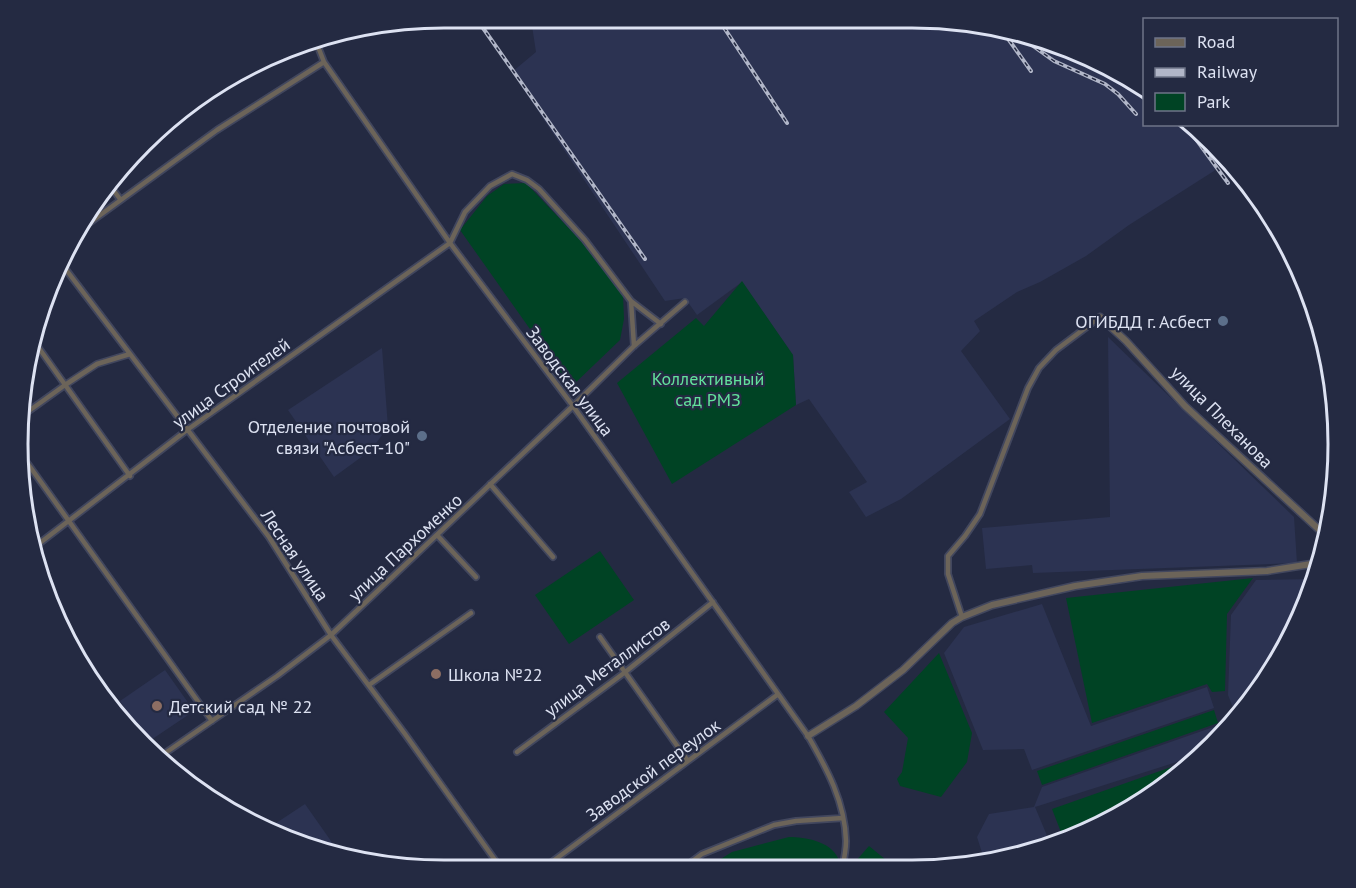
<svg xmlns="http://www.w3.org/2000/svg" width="1356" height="888" font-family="'PT Sans',sans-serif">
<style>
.built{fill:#2c3352}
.green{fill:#004324}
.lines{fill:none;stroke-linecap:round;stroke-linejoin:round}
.minor-casing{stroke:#42475e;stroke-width:8}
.tertiary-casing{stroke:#42475e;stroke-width:9}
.minor{stroke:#6c6459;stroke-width:4.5}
.tertiary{stroke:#6c6459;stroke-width:6}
.rail-casing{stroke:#b1b6c8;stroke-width:4}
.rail{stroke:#242a42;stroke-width:1.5;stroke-dasharray:4.5;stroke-linecap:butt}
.service-dot{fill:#5c6f8a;stroke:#242a42;stroke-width:2}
.education-dot{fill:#8d6e63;stroke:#242a42;stroke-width:2}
.labels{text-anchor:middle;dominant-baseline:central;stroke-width:4.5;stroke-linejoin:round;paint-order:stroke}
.poi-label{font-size:18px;fill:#dde2f2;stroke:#242a42;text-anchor:end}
.park-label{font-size:18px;fill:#62e29c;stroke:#242a42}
.street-label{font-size:18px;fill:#dde2f2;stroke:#242a42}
.rim{fill:none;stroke:#dde2f2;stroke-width:3}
</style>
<rect width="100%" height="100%" fill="#242a42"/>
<path class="built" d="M 531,19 L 968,22 L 1100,62 L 1144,91 L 1144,124 L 1194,125 L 1223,156 L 1214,171 L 1129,225 L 1086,256 L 1040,282 L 1017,292 L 974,321 L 980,331 L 961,351 L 1010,419 L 901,499 L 866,517 L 849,492 L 867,482 L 809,399 L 796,405 L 793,355 L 742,282 L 697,315 L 685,298 L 665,301 L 512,72 L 536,52 Z
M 1108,337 L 1294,517 L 1297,563 L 1033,573 L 1032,565 L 986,569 L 982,528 L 1110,517 Z
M 382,348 L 388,427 L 371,450 L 334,477 L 288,410 Z
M 1316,579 L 1281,657 L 1237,718 L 1228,695 L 1231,615 L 1256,580 Z
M 1042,604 L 1091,726 L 1207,687 L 1214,708 L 1032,770 L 1024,749 L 983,750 L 944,653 L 964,627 Z
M 165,670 L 194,711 L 148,742 L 120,701 Z
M 1222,724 L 1225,732 L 1202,754 L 1035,807 L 1051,845 L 1022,856 L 985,862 L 977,837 L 989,814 L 1034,807 L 1042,787 Z
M 305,804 L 338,851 L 267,829 Z"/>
<path class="green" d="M 526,183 L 580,240 L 623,295 L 624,319 L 620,340 L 571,387 L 460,230 L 487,196 L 504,184 Z
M 742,281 L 793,355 L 796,405 L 672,484 L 617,383 L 696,318 L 704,326 Z
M 600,551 L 634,600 L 569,644 L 535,595 Z
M 1253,578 L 1227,614 L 1225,691 L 1212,692 L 1207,684 L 1092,723 L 1066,598 Z
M 939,653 L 972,733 L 967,762 L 941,797 L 900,786 L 897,779 L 902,772 L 908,738 L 884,712 Z
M 1214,710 L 1218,723 L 1042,785 L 1037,771 Z
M 1197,758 L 1171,782 L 1100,826 L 1064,840 L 1052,809 Z
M 789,837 C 805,837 830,841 838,858 L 834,869 L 706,868 L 732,852 Z
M 869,846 L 891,864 L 890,869 L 854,869 L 855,862 Z"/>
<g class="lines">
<g class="minor-casing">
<path id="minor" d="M 315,39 L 324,62 L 450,243 L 573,406 L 808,736 C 827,769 845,802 846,841 C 846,850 844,860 842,869
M 108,183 L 120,199
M 81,229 L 217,130 L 324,62
M 61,263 L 269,537 L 331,635 L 405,734 L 500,867
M 631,301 L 661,324
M 36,344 L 130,476
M 19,418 L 65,385 L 97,364 L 130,354
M 23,457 L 212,721
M 490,484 L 553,557
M 437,535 L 476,577
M 32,549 L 187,430 L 450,243 L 465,212 L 490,186 L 512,174 L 527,180 L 539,189 L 585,240 L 631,301 L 634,346
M 962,617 L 948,574 L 948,556 L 965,536 L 980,514 L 1028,388 L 1039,368 L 1056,350 L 1100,317
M 600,637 L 688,761
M 369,685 L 471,613
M 517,752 L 624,673 L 713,602
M 158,758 L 277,676 L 331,635 L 573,406 L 634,346 L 685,302
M 545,867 L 777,695
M 683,868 L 702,854 L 774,825 L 796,821 L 843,818"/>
</g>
<g class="tertiary-casing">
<path id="tertiary" d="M 1100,317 L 1126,341 L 1185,406 L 1326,536
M 808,736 L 856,706 L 903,670 L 952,623 L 962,617 L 992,605 L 1075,586 L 1142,576 L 1267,571 L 1311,564 L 1320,559"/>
</g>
<use href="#minor" class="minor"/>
<use href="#tertiary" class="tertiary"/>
<g class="rail-casing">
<path id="rail" d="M 476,18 L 645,259
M 719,20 L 787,123
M 988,28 L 993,34
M 1004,33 L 1031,71
M 1022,38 L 1054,61 L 1105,84 L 1118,94 L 1136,114
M 1094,60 L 1121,82 L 1140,92
M 1185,124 L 1228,183"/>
</g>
<use href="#rail" class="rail"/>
</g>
<g class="service-dot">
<circle cx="1223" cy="321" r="6"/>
<circle cx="422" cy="436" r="6"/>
</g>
<g class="education-dot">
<circle cx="436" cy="674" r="6"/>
<circle cx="157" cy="706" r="6"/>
</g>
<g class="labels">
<g class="poi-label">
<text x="1211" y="321">ОГИБДД г. Асбест</text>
<text x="410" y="426">Отделение почтовой<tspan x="410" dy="21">связи "Асбест-10"</tspan></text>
<text x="448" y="674" text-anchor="start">Школа №22</text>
<text x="169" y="706" text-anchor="start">Детский сад № 22</text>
</g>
<g class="park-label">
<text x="708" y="378">Коллективный<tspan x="708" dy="21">сад РМЗ</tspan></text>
</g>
<g class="street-label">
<text transform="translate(570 381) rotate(53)">Заводская улица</text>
<text transform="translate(231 383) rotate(-36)">улица Строителей</text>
<text transform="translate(1222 417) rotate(45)">улица Плеханова</text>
<text transform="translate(405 547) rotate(-43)">улица Пархоменко</text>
<text transform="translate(295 555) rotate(56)">Лесная улица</text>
<text transform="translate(607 667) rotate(-37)">улица Металлистов</text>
<text transform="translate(653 770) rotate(-36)">Заводской переулок</text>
</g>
</g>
<path d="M0 0H1356V888H0ZM444 28H912A416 416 0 0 1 1328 444V444A416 416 0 0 1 912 860H444A416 416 0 0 1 28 444V444A416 416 0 0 1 444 28Z" fill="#242a42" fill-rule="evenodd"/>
<path class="rim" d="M444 28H912A416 416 0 0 1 1328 444V444A416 416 0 0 1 912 860H444A416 416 0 0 1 28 444V444A416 416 0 0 1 444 28Z"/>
<rect x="1143" y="18" width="195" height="108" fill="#242a42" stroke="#6e7488" stroke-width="1.5"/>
<rect x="1155" y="38" width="30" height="9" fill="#6c6459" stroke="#6e7488" stroke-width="1.5"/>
<text x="1197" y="48" font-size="18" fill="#dde2f2">Road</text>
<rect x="1155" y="68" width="30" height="9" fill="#b1b6c8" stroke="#6e7488" stroke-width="1.5"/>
<text x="1197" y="78" font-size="18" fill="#dde2f2">Railway</text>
<rect x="1155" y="93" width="30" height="18" fill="#004324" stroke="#6e7488" stroke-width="1.5"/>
<text x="1197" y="108" font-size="18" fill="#dde2f2">Park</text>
</svg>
